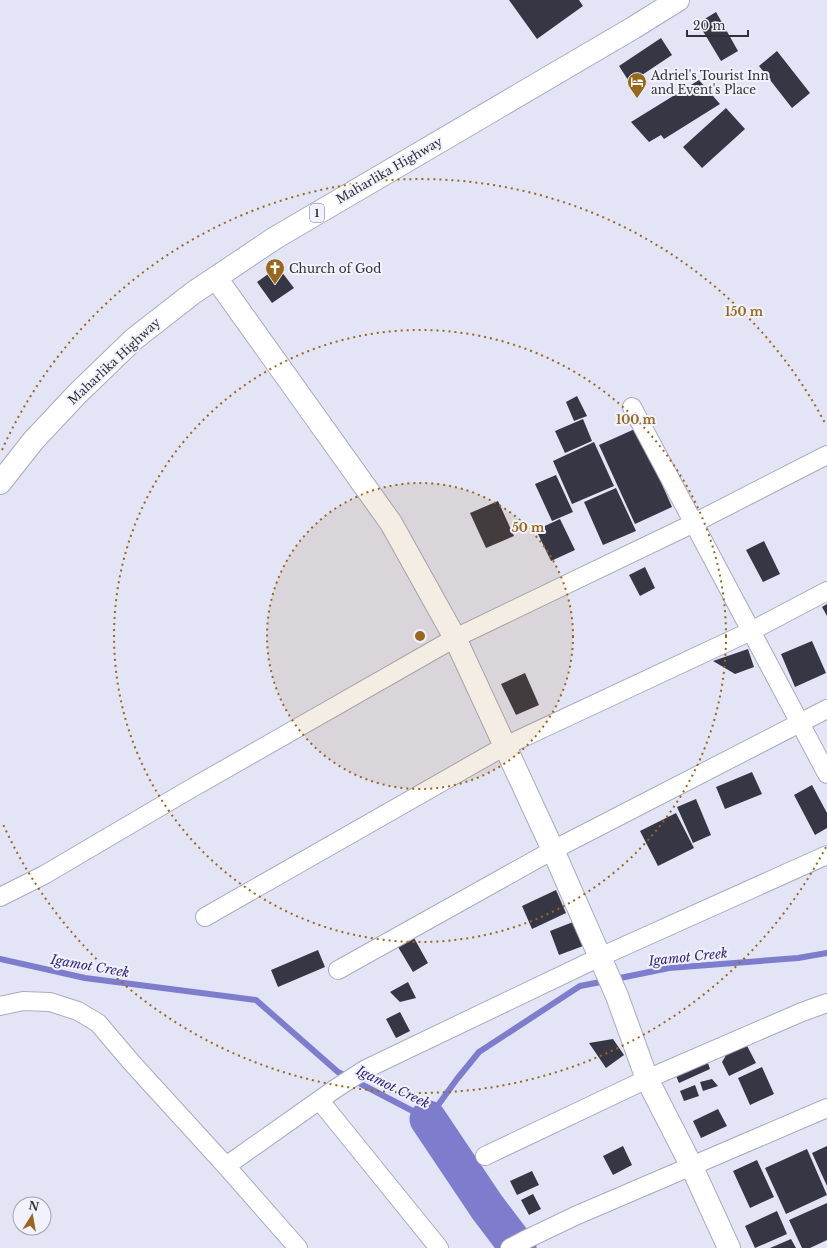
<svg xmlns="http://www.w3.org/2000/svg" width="827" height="1248" font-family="'Libre Baskerville',serif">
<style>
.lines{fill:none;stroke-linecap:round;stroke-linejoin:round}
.stream{stroke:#7e7ccd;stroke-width:6}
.river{stroke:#7e7ccd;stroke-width:37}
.building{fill:#363644}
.minor-casing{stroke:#aaabbc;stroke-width:20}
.tertiary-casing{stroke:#aaabbc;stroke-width:24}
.trunk-casing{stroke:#aaabbc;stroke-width:24}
.minor{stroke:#fff;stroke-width:18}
.tertiary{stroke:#fff;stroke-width:22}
.trunk{stroke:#fff;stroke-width:22}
.ring{fill:none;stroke:#99681b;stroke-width:2;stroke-dasharray:2 4}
.labels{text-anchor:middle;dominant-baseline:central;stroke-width:4;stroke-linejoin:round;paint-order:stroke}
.shield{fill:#f1f2fd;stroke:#6a6a72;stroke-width:1}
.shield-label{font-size:11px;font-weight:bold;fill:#303037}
.poi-label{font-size:12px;fill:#303037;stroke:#f1f2fd;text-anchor:start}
.street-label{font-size:12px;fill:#303037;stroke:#f1f2fd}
.water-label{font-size:13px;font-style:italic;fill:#311e7d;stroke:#f1f2fd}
.centre{fill:#99681b;stroke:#f1f2fd;stroke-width:2}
.ring-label{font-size:12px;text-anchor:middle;font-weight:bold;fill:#99681b;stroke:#f1f2fd;stroke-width:4;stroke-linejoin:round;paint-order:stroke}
</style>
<rect width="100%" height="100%" fill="#e3e4f6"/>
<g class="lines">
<path class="stream" d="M 0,959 L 85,978 L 256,1000 L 338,1072 L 428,1119 L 457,1079 L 479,1052 L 580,986 L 606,981
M 615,979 L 669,968 L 798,958 L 827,953"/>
<path class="river" d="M 428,1119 L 487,1207 L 518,1248"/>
</g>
<path class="building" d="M 509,0 L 579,0 L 583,6 L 537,39 Z
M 716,12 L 738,51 L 721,61 L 698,23 Z
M 661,38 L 672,55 L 630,83 L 619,66 Z
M 777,51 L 810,93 L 792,108 L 759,66 Z
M 699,80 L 720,104 L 664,139 L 661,135 L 649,142 L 631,122 Z
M 726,108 L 745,129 L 702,168 L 683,147 Z
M 278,267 L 294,288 L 272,303 L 257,282 Z
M 577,396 L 587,416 L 574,421 L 566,402 Z
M 583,419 L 592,441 L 565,453 L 555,431 Z
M 637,428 L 672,507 L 635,524 L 599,445 Z
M 594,442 L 614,486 L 572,504 L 553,461 Z
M 556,475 L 573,512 L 552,521 L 535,484 Z
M 616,488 L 636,531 L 603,545 L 584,502 Z
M 498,501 L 514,536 L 486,548 L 470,513 Z
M 560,519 L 575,550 L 551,561 L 536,530 Z
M 764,541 L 780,574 L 763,582 L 746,550 Z
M 645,567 L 655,588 L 640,596 L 629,575 Z
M 827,604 L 827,616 L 822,607 Z
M 812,641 L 826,673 L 795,687 L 781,654 Z
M 748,649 L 754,667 L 735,674 L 713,661 Z
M 525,673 L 539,705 L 516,715 L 501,684 Z
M 752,772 L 762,794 L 725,809 L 716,787 Z
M 812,785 L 827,813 L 827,828 L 815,835 L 794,795 Z
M 696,799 L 711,835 L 693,843 L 677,807 Z
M 676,813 L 694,848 L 658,866 L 640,831 Z
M 556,890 L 566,913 L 532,929 L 522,906 Z
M 573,922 L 583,946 L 559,955 L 550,931 Z
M 414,938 L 428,963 L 413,972 L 398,947 Z
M 318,950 L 325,967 L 278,987 L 271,970 Z
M 408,982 L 416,998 L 400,1002 L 390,992 Z
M 400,1012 L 410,1031 L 396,1038 L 386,1019 Z
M 613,1039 L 624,1055 L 606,1068 L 589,1043 Z
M 744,1040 L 756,1063 L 729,1076 L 722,1062 L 731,1047 Z
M 705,1055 L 710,1069 L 679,1083 L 673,1069 Z
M 762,1067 L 774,1094 L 750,1105 L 738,1078 Z
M 712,1079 L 718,1086 L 703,1091 L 700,1082 Z
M 695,1085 L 699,1096 L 684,1101 L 680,1091 Z
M 718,1109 L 727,1126 L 701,1138 L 693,1121 Z
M 623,1146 L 632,1165 L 613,1175 L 603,1156 Z
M 827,1146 L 827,1186 L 812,1153 Z
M 807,1149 L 827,1195 L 786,1214 L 765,1168 Z
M 757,1160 L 774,1197 L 750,1208 L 733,1171 Z
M 532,1171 L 539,1185 L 517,1195 L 510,1181 Z
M 533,1194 L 541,1209 L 529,1215 L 521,1200 Z
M 827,1203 L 827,1240 L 810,1248 L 802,1248 L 789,1220 Z
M 777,1211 L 787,1234 L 755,1248 L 745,1226 Z
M 791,1239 L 796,1248 L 770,1248 Z"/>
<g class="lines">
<g class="minor-casing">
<path id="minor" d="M 632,407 L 827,774
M 0,897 L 44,875 L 185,792 L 455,638 L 694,523 L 827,455
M 205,917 L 505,746 L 751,631 L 827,591
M 338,970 L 553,850 L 827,709
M 0,1006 L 23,1001 L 50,1002 L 78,1011 L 98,1023 L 132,1063 L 226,1166 L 298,1248
M 320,1101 L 439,1248
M 485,1156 L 647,1079 L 802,1012 L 827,1003
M 226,1166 L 335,1089 L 366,1069 L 600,957 L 827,855
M 510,1248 L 527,1239 L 575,1216 L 827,1108"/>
</g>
<g class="tertiary-casing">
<path id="tertiary" d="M 216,278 L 391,523 L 455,638 L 553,850 L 617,996 L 647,1079 L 691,1165 L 729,1248"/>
</g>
<g class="trunk-casing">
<path id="trunk" d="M 0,483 L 33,441 L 77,394 L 134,339 L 193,293 L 275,238 L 633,28 L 678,0"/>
</g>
<use href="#minor" class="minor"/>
<use href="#tertiary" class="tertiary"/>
<use href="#trunk" class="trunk"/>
</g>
<circle cx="420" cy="636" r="153" fill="#99681b" fill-opacity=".12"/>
<g class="ring">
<circle cx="420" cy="636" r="153"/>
<circle cx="420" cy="636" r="306"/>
<path d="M826 847A458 458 0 0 1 2 822M2 450A458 458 0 0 1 826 425"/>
</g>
<defs>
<g id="hotel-pin" transform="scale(1)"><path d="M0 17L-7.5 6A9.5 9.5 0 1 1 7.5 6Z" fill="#99681b" stroke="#f1f2fd"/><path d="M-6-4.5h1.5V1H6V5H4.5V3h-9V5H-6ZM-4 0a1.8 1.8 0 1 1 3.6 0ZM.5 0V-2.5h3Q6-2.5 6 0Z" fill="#fff"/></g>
<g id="church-pin" transform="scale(1)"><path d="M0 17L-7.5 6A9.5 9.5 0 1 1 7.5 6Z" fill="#99681b" stroke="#f1f2fd"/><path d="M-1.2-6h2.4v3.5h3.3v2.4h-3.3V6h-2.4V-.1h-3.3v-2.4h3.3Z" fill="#fff"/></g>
</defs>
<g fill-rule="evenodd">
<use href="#hotel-pin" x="637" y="82"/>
<use href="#church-pin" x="275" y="268"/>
</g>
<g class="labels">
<rect class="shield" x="310" y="204" width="14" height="18" rx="3"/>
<g class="shield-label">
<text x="317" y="213">1</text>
</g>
<g class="poi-label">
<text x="651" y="75">Adriel's Tourist Inn<tspan x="651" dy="14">and Event's Place</tspan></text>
<text x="289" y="268">Church of God</text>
</g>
<g class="street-label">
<text transform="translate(389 170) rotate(-30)">Maharlika Highway</text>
<text transform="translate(114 361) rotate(-43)">Maharlika Highway</text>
</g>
<g class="water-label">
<text transform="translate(688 957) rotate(-6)">Igamot Creek</text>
<text transform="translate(90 966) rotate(10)">Igamot Creek</text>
<text transform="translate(393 1087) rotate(26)">Igamot Creek</text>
</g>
</g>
<circle cx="420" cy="636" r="6" class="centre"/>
<g class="ring-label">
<text x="744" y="316">150 m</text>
<text x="636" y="424">100 m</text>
<text x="528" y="532">50 m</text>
</g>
<g transform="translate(32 1216) rotate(11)"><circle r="19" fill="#f1f2fd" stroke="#a4a4ae"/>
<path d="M0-3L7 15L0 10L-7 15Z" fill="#99681b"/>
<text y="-6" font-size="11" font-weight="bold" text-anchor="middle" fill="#303037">N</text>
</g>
<path d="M687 30v6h61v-6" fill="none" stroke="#303037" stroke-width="2"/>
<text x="693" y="30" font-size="12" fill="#303037" stroke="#f1f2fd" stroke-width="3" paint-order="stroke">20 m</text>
</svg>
